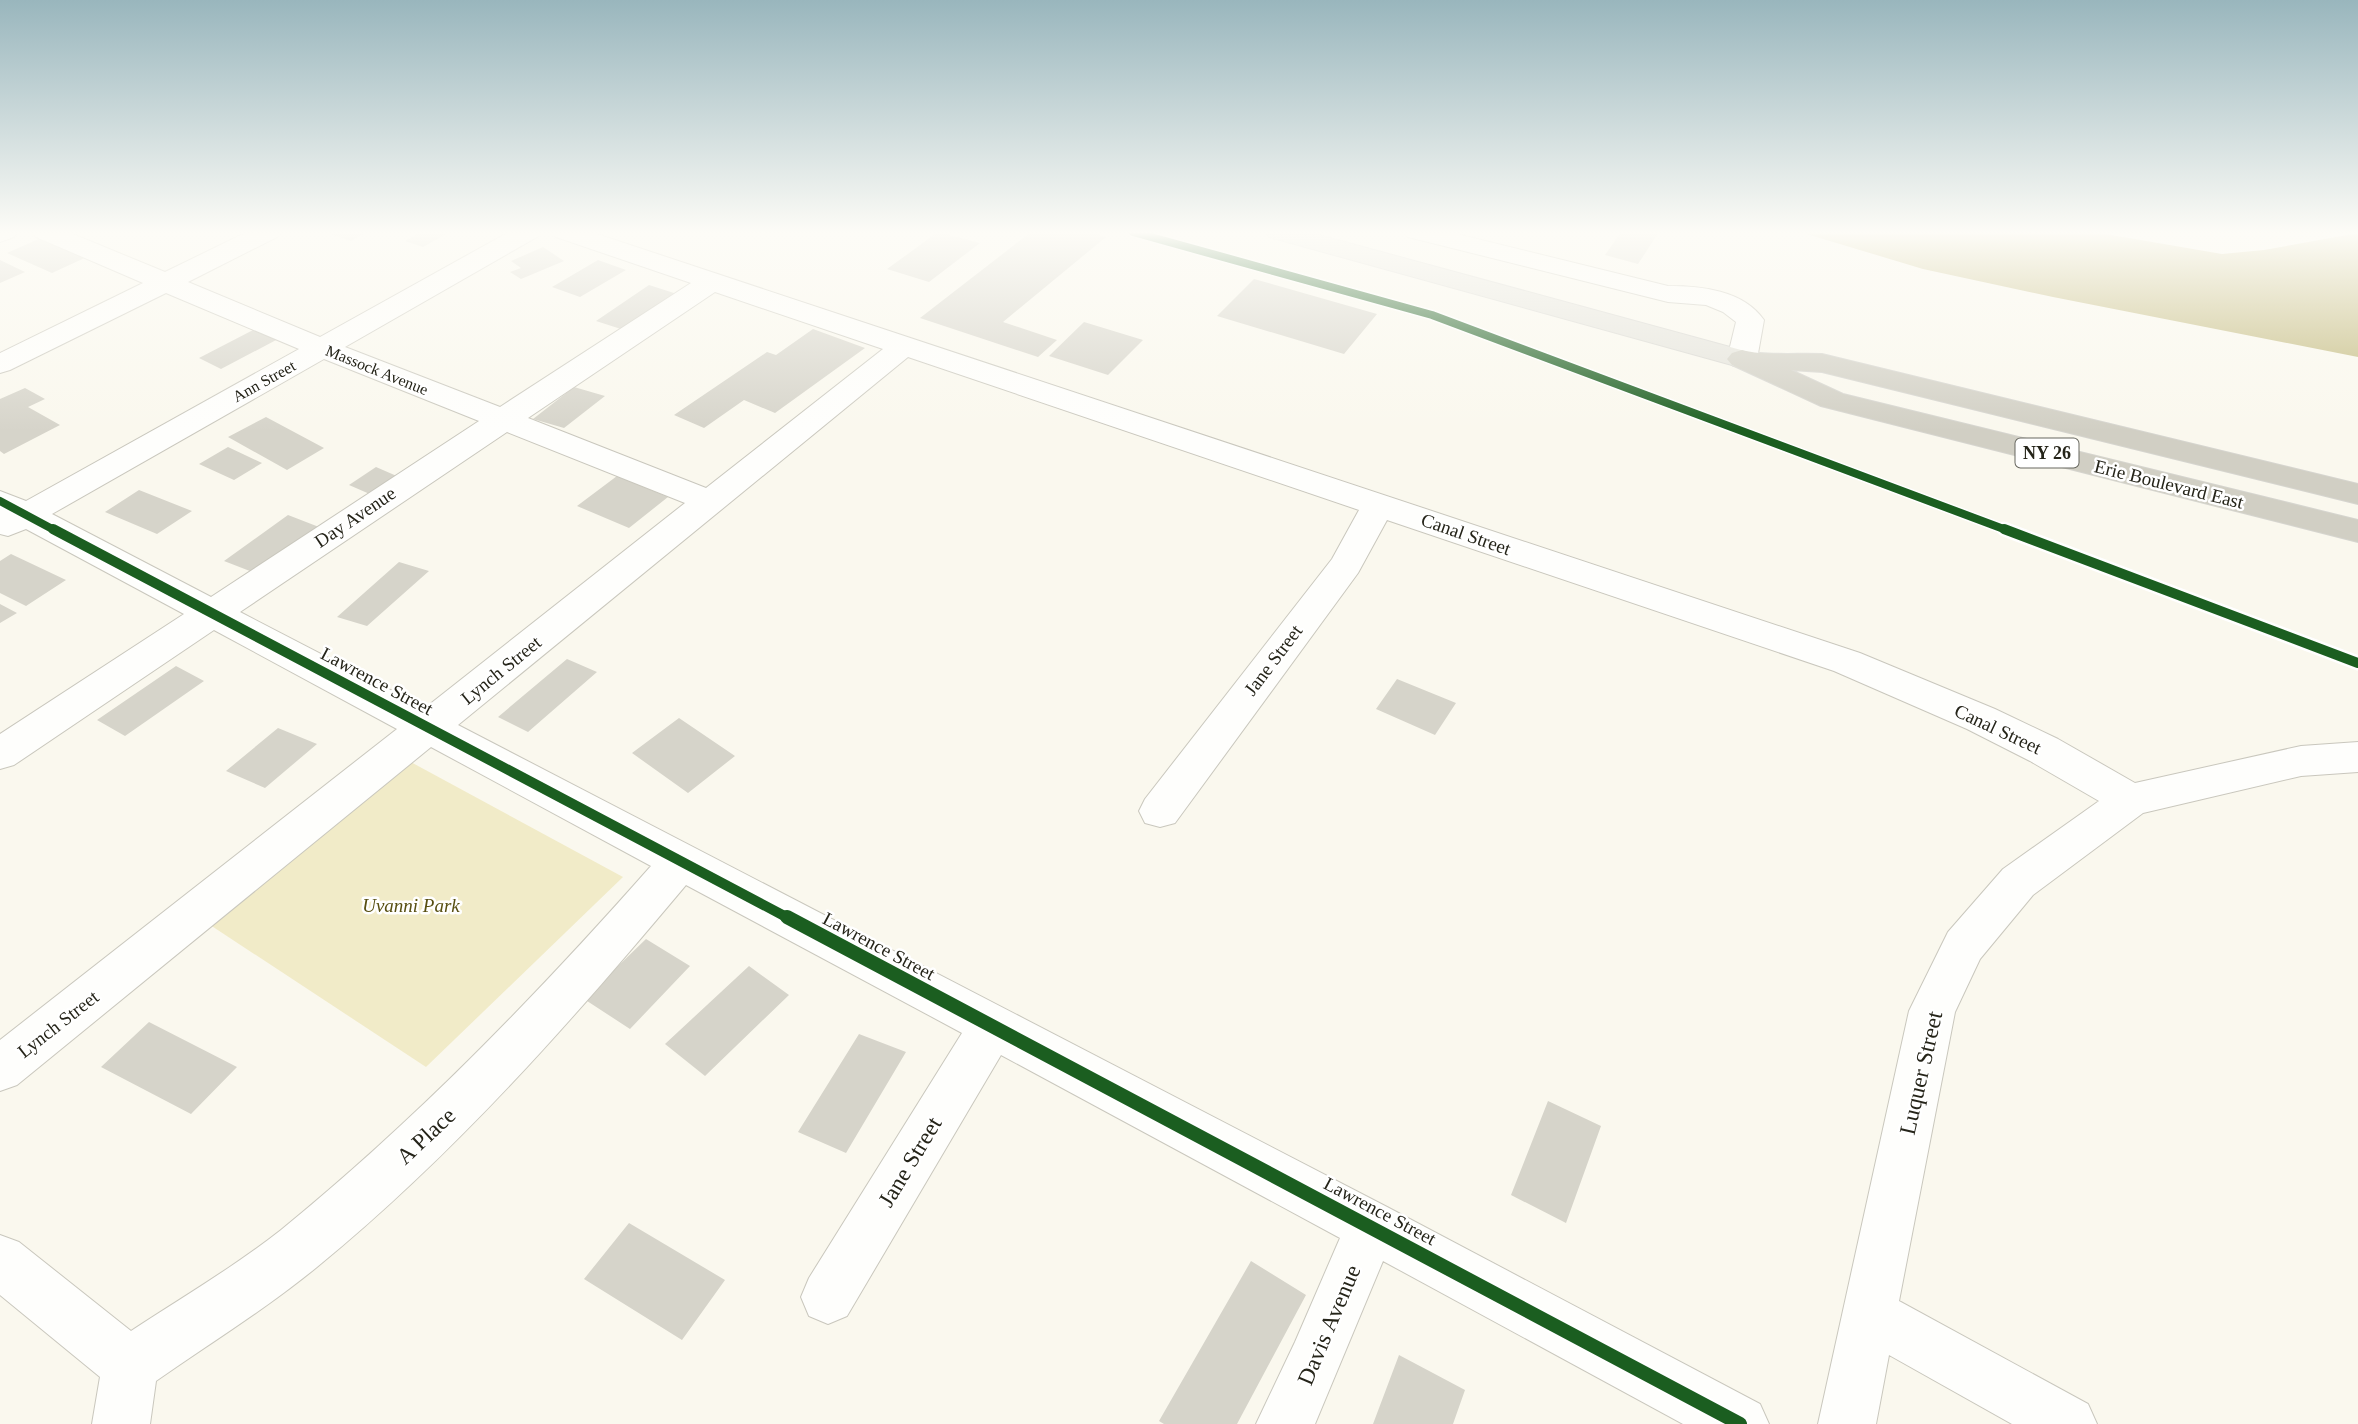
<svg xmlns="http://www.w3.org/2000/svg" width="2358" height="1424" font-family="'Times New Roman',serif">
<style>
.green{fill:#f1ebc8}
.water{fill:#c2b97d}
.building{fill:#d6d4ca}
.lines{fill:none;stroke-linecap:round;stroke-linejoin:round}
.minor-casing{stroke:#c9c7bd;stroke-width:2}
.major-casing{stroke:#d6d5cf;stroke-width:2}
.highway-casing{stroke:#d6d5cf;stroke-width:2}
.minor{fill:#fefefc;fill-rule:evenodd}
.major{fill:#e4e3db;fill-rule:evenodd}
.highway{fill:#d1cfc4;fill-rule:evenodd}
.cycleway-far2-casing{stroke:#fff;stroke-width:11}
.cycleway-far1-casing{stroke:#fff;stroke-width:15}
.cycleway-casing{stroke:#fff;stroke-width:18}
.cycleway-far2{stroke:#1b5e20;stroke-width:8}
.cycleway-far1{stroke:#1b5e20;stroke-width:10}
.cycleway{stroke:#1b5e20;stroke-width:14}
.labels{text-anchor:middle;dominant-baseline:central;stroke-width:5;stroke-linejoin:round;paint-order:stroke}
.far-street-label{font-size:16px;fill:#252419;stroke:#fff}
.shield{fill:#fff;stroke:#66665e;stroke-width:2}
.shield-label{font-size:18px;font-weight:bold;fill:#252419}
.street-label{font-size:19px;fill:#252419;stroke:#fff}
.park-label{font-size:19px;font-style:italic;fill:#584f11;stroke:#fff}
.near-street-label{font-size:23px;fill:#252419;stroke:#fff}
</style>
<rect width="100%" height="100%" fill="#faf8ee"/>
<path class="green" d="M 396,754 L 623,877 L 426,1067 L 195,915 Z"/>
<path class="water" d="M 1800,232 L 2094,232 L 2222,254 L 2264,250 L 2358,233 L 2358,357 L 2053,297 L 1923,269 Z"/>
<path class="building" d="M 334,232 L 367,232 L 351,241 L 330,234 Z
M 421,232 L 450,232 L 423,247 L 405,241 Z
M 938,232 L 980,243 L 929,282 L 887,269 Z
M 1031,232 L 1090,232 L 1106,237 L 1003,322 L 1057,340 L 1038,357 L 920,318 Z
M 1621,232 L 1659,232 L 1638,264 L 1605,255 Z
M 43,237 L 89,256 L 52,273 L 7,253 Z
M 543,247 L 564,261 L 521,279 L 510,272 L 521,268 L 511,261 Z
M 0,260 L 25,272 L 0,283 Z
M 598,260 L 626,270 L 580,297 L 552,287 Z
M 1254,279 L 1377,314 L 1344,354 L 1217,316 Z
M 649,285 L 677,294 L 624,330 L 596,321 Z
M 1084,322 L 1143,340 L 1108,375 L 1049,356 Z
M 255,329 L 278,339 L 221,369 L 199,358 Z
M 813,329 L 865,348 L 775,413 L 744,400 L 704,428 L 674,415 L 767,352 L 776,355 Z
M 574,387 L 605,396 L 564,428 L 533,419 Z
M 25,388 L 45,399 L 28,407 L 60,425 L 4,454 L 0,451 L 0,399 Z
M 266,417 L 324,448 L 287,470 L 228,437 Z
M 228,447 L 262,463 L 234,480 L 199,464 Z
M 376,467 L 399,477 L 372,495 L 349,485 Z
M 617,476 L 668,497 L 629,528 L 577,506 Z
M 139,490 L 192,511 L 157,534 L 105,512 Z
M 288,515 L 319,527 L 255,573 L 224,561 Z
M 11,554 L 66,580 L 26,606 L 0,593 L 0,561 Z
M 399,562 L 429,571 L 367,626 L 337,617 Z
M 0,604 L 17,613 L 0,623 Z
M 567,659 L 597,672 L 528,732 L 498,717 Z
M 176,666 L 204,681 L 125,736 L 97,720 Z
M 1397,679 L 1456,703 L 1435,735 L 1376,709 Z
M 679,718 L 735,756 L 688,793 L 632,753 Z
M 278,728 L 317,744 L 265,788 L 226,771 Z
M 646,939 L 690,966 L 630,1029 L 584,999 Z
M 749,966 L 789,995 L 705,1076 L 665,1044 Z
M 149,1022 L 237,1067 L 191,1114 L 101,1067 Z
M 859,1034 L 906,1052 L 846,1153 L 798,1132 Z
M 1548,1101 L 1601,1126 L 1566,1223 L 1511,1195 Z
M 629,1223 L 725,1280 L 682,1340 L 584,1279 Z
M 1251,1261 L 1306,1295 L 1237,1424 L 1164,1424 L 1159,1421 Z
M 1399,1355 L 1465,1390 L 1453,1424 L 1373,1424 Z"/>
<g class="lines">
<g class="minor-casing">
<path id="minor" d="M 0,232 L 18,232 L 14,237 L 0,242 Z
M 32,232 L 68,232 L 165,272 L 247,232 L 281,232 L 277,237 L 188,282 L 320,337 L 509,232 L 541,232 L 537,237 L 345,347 L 500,407 L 691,283 L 556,237 L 552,232 L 591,232 L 1860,653 L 1995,709 L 2058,739 L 2135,783 L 2301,746 L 2358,742 L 2358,772 L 2301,776 L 2143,813 L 2033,895 L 1980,959 L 1955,1012 L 1899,1301 L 2088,1404 L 2097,1424 L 2012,1424 L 1889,1355 L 1876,1424 L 1818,1424 L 1909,1011 L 1948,932 L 2003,869 L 2099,801 L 2030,761 L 1967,729 L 1834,671 L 1387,520 L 1358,573 L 1175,823 L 1160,827 L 1145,823 L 1139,811 L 1145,799 L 1332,559 L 1359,510 L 908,357 L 458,725 L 1389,1208 L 1760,1404 L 1769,1424 L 1683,1424 L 1383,1261 L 1315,1424 L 1256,1424 L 1295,1342 L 1340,1238 L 1001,1055 L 847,1316 L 828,1324 L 809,1316 L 801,1297 L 809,1278 L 962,1033 L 686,885 C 572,1021 455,1154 317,1267 C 267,1308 209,1344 156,1381 L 150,1424 L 92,1424 L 100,1377 L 0,1295 L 0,1235 L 19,1242 L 131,1331 C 181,1298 234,1267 281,1230 C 416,1120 536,996 651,866 L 431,747 L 17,1085 L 0,1091 L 0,1040 L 397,729 L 214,630 L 14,765 L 0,769 L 0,734 L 184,614 L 26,529 L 8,536 L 0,534 L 0,491 L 26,501 L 299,349 L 166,293 L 10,370 L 0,373 L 0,353 L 143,283 L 36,237 ZM 715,292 L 883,349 L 706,488 L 528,418 ZM 324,359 L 479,421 L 211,597 L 52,514 ZM 507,432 L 685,503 L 425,708 L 240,612 Z
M 1404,232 L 1449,232 L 1668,286 C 1701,286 1743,290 1764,320 L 1757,359 L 1752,365 L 1742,368 L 1732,365 L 1727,359 L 1736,322 L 1723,312 L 1706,305 L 1668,302 L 1408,237 Z"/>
</g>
<g class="major-casing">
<path id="major" d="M 1265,232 L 1308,232 L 1752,353 L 1757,359 L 1752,365 L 1742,368 L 1732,365 L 1269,237 Z"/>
</g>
<g class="highway-casing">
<path id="highway" d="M 1742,350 C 1763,356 1798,353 1822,354 L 2358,484 L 2358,504 L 1822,372 L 1791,370 L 1843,394 L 2358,520 L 2358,542 L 1821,406 L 1732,365 L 1727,359 L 1732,353 Z"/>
</g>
<use href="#minor" class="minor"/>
<use href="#major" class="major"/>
<use href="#highway" class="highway"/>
<g class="cycleway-far2-casing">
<path id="cycleway-far2" d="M 1133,232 L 1432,315 L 2009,531
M 0,501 L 56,531"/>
</g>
<g class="cycleway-far1-casing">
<path id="cycleway-far1" d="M 53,529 L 790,919
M 2004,529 L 2358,663"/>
</g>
<g class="cycleway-casing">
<path id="cycleway" d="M 787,917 L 1740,1424"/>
</g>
<use href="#cycleway-far2" class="cycleway-far2"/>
<use href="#cycleway-far1" class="cycleway-far1"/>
<use href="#cycleway" class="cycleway"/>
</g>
<linearGradient id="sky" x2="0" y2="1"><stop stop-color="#99b6bd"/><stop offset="0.54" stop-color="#fdfcf7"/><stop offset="1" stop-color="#fdfcf7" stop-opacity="0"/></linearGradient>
<rect width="2358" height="431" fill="url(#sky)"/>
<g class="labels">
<g class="far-street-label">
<text transform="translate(377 370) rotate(22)">Massock Avenue</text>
<text transform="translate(264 381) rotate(-29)">Ann Street</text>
</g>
<rect class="shield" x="2015.5" y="438.5" width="63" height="29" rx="5"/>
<g class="shield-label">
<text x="2047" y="453">NY 26</text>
</g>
<g class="street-label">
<text transform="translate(2169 484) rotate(14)">Erie Boulevard East</text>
<text transform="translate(355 517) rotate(-34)">Day Avenue</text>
<text transform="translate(1466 534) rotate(19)">Canal Street</text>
<text transform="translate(1273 660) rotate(-53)">Jane Street</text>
<text transform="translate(501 670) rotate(-39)">Lynch Street</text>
<text transform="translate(377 681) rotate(28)">Lawrence Street</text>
<text transform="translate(1998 729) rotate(25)">Canal Street</text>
<text transform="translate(879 946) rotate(28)">Lawrence Street</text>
<text transform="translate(58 1024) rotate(-38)">Lynch Street</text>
<text transform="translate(1380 1211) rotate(28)">Lawrence Street</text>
</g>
<g class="park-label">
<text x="411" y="905">Uvanni Park</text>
</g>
<g class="near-street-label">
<text transform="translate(1921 1073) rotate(-77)">Luquer Street</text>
<text transform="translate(426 1136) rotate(-43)">A Place</text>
<text transform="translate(910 1162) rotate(-59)">Jane Street</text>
<text transform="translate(1329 1325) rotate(-67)">Davis Avenue</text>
</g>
</g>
</svg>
